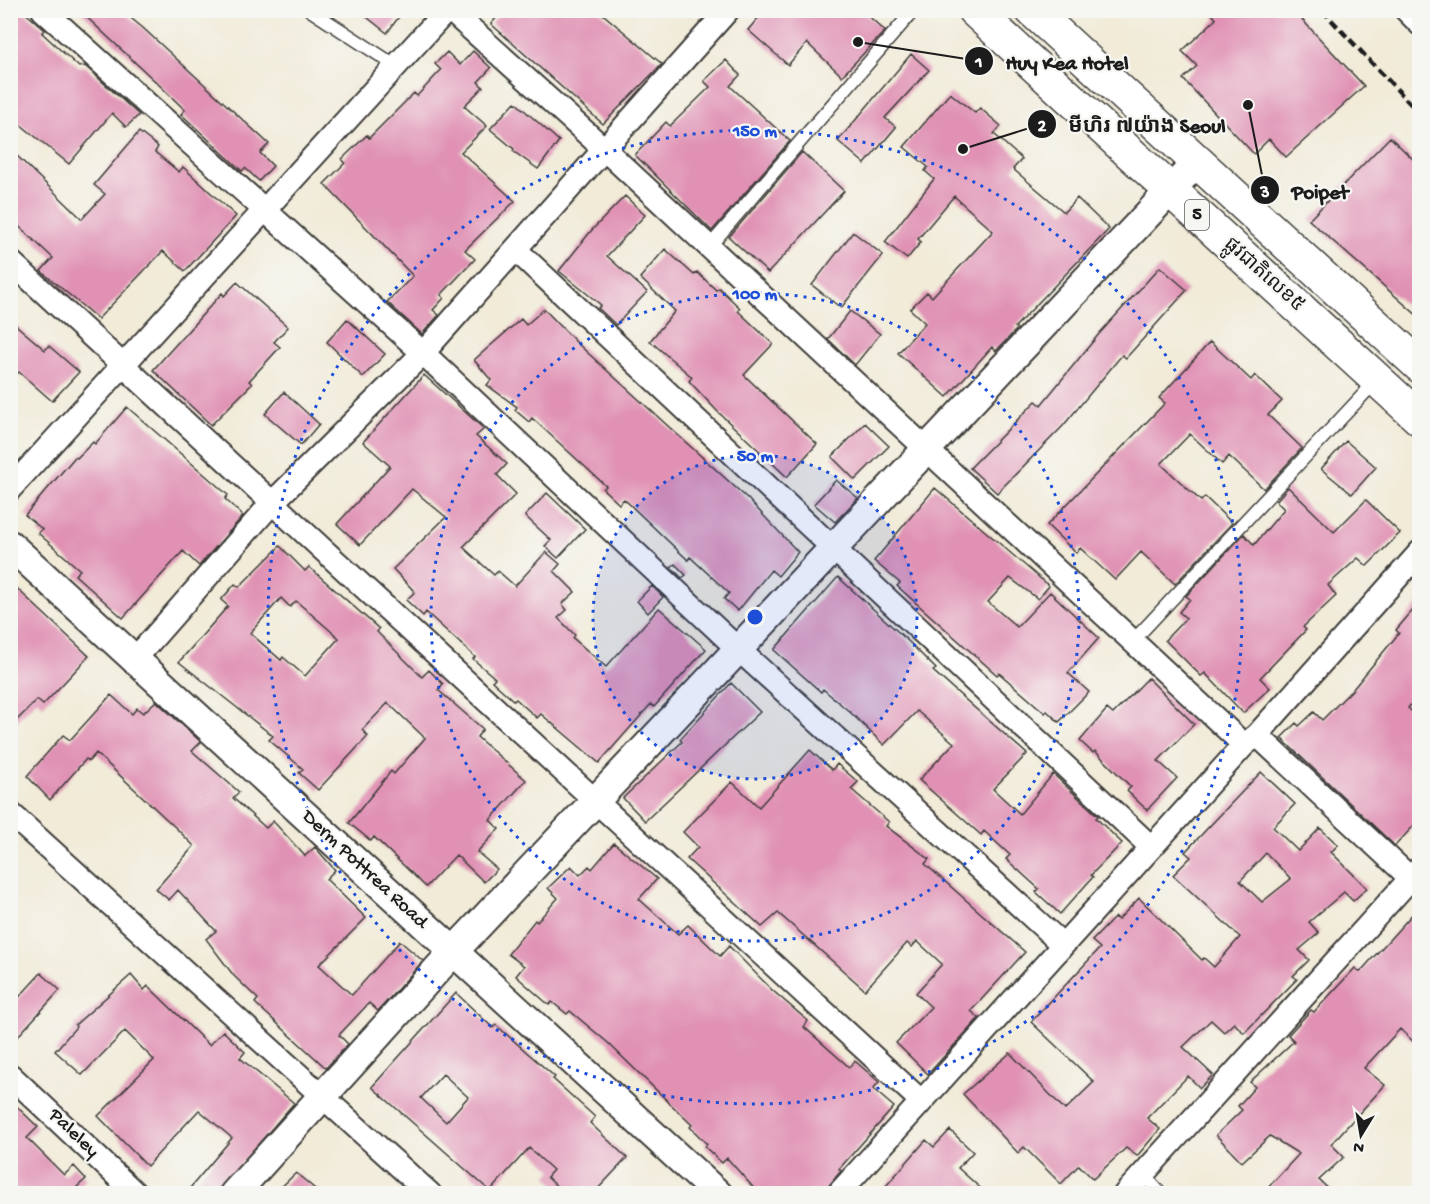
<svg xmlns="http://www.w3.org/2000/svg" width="1430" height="1204" font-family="'Gochi Hand','Noto Sans Khmer',sans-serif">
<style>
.building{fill:#e091b4;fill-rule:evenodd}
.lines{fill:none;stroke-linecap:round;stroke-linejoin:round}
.service-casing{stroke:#3c3b38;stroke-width:15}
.minor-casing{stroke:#3c3b38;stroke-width:26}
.tertiary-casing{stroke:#3c3b38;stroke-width:32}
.trunk-casing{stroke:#3c3b38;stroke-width:36}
.service{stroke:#fff;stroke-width:12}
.minor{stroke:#fff;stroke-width:22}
.tertiary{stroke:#fff;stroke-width:28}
.trunk{stroke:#fff;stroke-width:33}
.rail{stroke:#1c1c1c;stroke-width:4.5;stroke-dasharray:9 4.5;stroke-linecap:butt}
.ring{fill:none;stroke:#1d4ed8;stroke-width:3;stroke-dasharray:3 6}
.labels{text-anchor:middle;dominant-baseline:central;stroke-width:4.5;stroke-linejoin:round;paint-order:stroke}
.shield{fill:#f6f6f2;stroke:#5d5d5c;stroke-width:1.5}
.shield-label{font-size:18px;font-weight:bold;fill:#1c1c1c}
.street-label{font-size:20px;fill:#1c1c1c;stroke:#f6f6f2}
.centre{fill:#1d4ed8;stroke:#f6f6f2;stroke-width:3}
.ring-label{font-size:18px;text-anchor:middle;font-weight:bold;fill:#1d4ed8;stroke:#f6f6f2;stroke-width:4.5;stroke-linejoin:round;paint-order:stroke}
.leader{fill:none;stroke:#1c1c1c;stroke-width:2}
.callout-dot{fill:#1c1c1c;stroke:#f6f6f2;stroke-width:2}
.mark-label{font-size:18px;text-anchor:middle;font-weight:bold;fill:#fff}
.callout-label{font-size:21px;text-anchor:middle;font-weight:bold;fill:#1c1c1c;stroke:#f6f6f2;stroke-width:4.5;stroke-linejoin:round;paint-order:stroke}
</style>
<rect width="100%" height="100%" fill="#f6f6f2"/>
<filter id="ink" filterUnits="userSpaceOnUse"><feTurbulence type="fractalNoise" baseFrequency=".0167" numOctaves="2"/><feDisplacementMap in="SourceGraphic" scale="12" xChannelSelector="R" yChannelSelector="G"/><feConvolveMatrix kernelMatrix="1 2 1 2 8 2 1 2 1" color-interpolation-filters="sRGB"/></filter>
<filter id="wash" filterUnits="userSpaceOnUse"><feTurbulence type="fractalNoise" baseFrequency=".008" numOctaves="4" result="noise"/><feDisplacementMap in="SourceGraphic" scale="24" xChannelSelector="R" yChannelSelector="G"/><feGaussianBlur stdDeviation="1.35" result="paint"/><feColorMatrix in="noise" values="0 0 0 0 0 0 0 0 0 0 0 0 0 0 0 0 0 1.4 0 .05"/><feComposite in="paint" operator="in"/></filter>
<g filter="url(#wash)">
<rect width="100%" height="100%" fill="#f1ebd8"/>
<g id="blocks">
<path class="building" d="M 22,10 L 45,30 L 42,33 L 79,67 L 85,66 L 139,115 L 126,127 L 112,113 L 69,164 L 10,116 L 10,23 Z
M 79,10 L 121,10 L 143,28 L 269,144 L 260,153 L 273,166 L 259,181 L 245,168 L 242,171 L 181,114 L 185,110 L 155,81 Z
M 358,10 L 404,10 L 387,33 Z
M 503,10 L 598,10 L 662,64 L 603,124 L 491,24 Z
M 765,10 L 862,10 L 885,31 L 842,76 L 807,43 L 788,65 L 748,30 Z
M 1209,10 L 1293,10 L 1364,86 L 1286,157 L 1269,139 L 1254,154 L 1183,79 L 1197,66 L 1182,51 L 1216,19 Z
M 473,51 L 491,68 L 478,82 L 483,87 L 464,106 L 487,126 L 461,152 L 515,201 L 465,250 L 475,259 L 441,295 L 444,298 L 433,310 L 439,315 L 422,334 L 387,302 L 413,276 L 324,184 L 345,163 L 342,159 L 367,135 L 369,138 L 414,93 L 417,96 L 441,70 L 435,64 L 447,52 L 460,65 Z
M 911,54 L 929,70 L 885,118 L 896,127 L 865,164 L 838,141 Z
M 726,60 L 740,75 L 730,86 L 790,141 L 712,231 L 635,155 L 666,122 L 670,126 L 710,87 L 704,81 Z
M 950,93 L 975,113 L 980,108 L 1001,126 L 994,134 L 1022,159 L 1013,169 L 1064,212 L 1077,198 L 1109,229 L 1015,327 L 1017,329 L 996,351 L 992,347 L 947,397 L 898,353 L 925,323 L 910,309 L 927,292 L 932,297 L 993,231 L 954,196 L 918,239 L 921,242 L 907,259 L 885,242 L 934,179 L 925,171 L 928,167 L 904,147 Z
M 515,102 L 559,141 L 538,169 L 513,151 L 514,149 L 490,129 Z
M 139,132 L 158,147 L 155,152 L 179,172 L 183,167 L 236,216 L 185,271 L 163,251 L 98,319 L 41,271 L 53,258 L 10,218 L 10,149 L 82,219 L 105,194 L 94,185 Z
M 1390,137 L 1419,165 L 1419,317 L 1309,220 Z
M 802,152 L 844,191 L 768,273 L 729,237 Z
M 625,196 L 645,215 L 607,256 L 647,292 L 616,325 L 598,308 L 601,305 L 559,271 L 591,231 Z
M 853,232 L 883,255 L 841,308 L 812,285 Z
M 665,249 L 694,275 L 697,272 L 716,290 L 719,288 L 740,308 L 738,311 L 773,344 L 744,375 L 817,444 L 787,477 L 718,412 L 689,381 L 692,377 L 650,341 L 675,311 L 640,278 Z
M 1160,267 L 1187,290 L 1126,358 L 1122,355 L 1063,426 L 997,493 L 970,468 L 1036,401 L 1041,405 L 1099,334 Z
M 237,282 L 288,327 L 274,342 L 280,347 L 249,381 L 252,384 L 211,425 L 153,370 L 222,293 L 224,296 Z
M 544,309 L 578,344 L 747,498 L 798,552 L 778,576 L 771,570 L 738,611 L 724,599 L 729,593 L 690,557 L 688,560 L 624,499 L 619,504 L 603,489 L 606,486 L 532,418 L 529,422 L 515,410 L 517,407 L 487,385 L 491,380 L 474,360 L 521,319 L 526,325 Z
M 850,311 L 880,334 L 855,365 L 828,339 Z
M 347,319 L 385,354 L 363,377 L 327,342 Z
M 10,320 L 45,350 L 49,346 L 79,372 L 52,401 L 19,372 L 10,381 Z
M 1210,342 L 1251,380 L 1255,375 L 1282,401 L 1268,415 L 1302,448 L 1264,489 L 1229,456 L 1222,464 L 1190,434 L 1161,464 L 1201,501 L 1205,497 L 1232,523 L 1175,584 L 1141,552 L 1115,580 L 1080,548 L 1076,553 L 1047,525 L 1165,403 L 1159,398 Z
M 424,375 L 484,429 L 476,436 L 507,464 L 497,475 L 516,494 L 463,547 L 494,575 L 498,571 L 515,586 L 546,552 L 560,564 L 554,571 L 575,592 L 562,604 L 567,610 L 558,618 L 575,635 L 573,638 L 606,667 L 659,608 L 706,649 L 654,707 L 651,704 L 599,763 L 541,714 L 537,718 L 516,699 L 514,701 L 492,681 L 495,678 L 473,659 L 475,657 L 426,612 L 423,616 L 406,600 L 415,592 L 393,569 L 446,517 L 412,489 L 360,545 L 337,524 L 390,466 L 363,442 Z
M 284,392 L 319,424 L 301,445 L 265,414 Z
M 127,407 L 228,495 L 225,499 L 243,516 L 199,566 L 183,551 L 123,618 L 75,575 L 80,570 L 38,533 L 42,529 L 25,515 L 75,457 L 77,458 L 93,442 L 95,444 Z
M 865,423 L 889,446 L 855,480 L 832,457 Z
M 1346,441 L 1376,467 L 1352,494 L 1321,469 Z
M 836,480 L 858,498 L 835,522 L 814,504 Z
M 1288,487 L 1334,532 L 1366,500 L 1400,533 L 1367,566 L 1358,558 L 1328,585 L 1336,596 L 1303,627 L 1306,630 L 1260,678 L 1270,688 L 1243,713 L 1205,673 L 1201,676 L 1165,640 L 1186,618 L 1179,612 L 1190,599 L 1186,596 L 1244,534 L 1254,545 L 1284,509 L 1276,501 Z
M 935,488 L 1049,586 L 1038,599 L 1010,578 L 988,602 L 1017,627 L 1050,592 L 1099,638 L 1068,673 L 1089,692 L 1059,722 L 1047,711 L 1045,713 L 999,673 L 997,675 L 897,586 L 900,583 L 874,561 Z
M 547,493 L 585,529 L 558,558 L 545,546 L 551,540 L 525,516 Z
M 280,546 L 305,571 L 309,567 L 379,629 L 377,632 L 422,677 L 429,670 L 443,684 L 438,690 L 483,729 L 477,737 L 526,780 L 490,820 L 499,829 L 477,852 L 497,869 L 484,882 L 456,855 L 426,887 L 374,837 L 371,841 L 349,823 L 391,771 L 394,774 L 425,738 L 388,703 L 362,730 L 368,736 L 318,790 L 299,773 L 303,769 L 269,740 L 273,736 L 179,662 L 228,606 L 221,600 L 235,584 L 239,587 ZM 281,598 L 290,607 L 296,601 L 339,638 L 305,676 L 283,657 L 281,660 L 250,633 Z
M 675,564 L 686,575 L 682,578 L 671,567 Z
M 838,577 L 907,640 L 936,669 L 933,671 L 1027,754 L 993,789 L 1020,814 L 1053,774 L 1098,816 L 1096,818 L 1122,843 L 1091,875 L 1093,877 L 1060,914 L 1036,892 L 1039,889 L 1006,859 L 1010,855 L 984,831 L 981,835 L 919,780 L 954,743 L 917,711 L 884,745 L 851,713 L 823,689 L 821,692 L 774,650 Z
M 10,582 L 89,656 L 43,705 L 37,700 L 10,727 Z
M 652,586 L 663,597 L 648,613 L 637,601 Z
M 1419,603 L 1419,694 L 1408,708 L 1419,718 L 1419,820 L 1395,846 L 1281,738 L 1296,723 L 1299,726 L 1314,712 L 1322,720 L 1353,689 L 1399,633 L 1396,630 Z
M 1148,678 L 1194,724 L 1158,761 L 1177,778 L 1147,810 L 1127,791 L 1131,787 L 1095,751 L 1093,753 L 1080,741 L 1107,709 L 1113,714 Z
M 731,683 L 760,712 L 645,821 L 623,798 L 682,742 L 680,739 Z
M 111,695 L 132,714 L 137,708 L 143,713 L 156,701 L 201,742 L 192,751 L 239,792 L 233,798 L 266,828 L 273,821 L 305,856 L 315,847 L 335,870 L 326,879 L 366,918 L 319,965 L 352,995 L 400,941 L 423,961 L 378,1011 L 369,1003 L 339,1035 L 348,1044 L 326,1068 L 255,1003 L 258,999 L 234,976 L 206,939 L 216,931 L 178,890 L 169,900 L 156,889 L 194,846 L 177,829 L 96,753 L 89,761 L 86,759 L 50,800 L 27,776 L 63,735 L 70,740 Z
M 810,750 L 832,770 L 837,764 L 858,782 L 851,789 L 889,822 L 886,826 L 929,859 L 925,864 L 1025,952 L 971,1011 L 979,1018 L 928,1074 L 896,1043 L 931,1007 L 916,993 L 942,964 L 917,941 L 912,947 L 907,943 L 865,990 L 778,913 L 762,927 L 687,859 L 698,847 L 683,832 L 732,782 L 759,807 Z
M 1261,772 L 1295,804 L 1273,827 L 1298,851 L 1320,828 L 1338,845 L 1331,852 L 1367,888 L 1353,901 L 1344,892 L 1309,922 L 1319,933 L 1299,950 L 1309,960 L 1293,976 L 1297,979 L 1244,1033 L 1234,1023 L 1224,1032 L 1211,1020 L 1183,1047 L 1213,1075 L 1200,1088 L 1188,1076 L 1147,1118 L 1160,1129 L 1137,1156 L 1126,1148 L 1093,1179 L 1079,1165 L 1061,1184 L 1024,1147 L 1018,1153 L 963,1094 L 1010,1053 L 1065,1110 L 1094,1082 L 1031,1022 L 1100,948 L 1092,941 L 1115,917 L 1118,920 L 1139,898 L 1202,960 L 1204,958 L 1214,967 L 1240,937 L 1173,875 L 1191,857 L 1185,852 ZM 1266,853 L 1291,879 L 1262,902 L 1240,881 Z
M 614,843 L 657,879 L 639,899 L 678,934 L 688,925 L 720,956 L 729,946 L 772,990 L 808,1021 L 804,1027 L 849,1067 L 855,1061 L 879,1082 L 873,1089 L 894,1107 L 839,1169 L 841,1171 L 822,1194 L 759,1194 L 727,1158 L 722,1163 L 705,1147 L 707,1144 L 690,1127 L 692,1125 L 607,1042 L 570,1011 L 567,1014 L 552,1002 L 549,1005 L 516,976 L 524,966 L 508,954 L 535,920 L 537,922 L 558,898 L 548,888 L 571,866 L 580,875 L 589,866 L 592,869 Z
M 1419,907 L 1419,1047 L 1400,1029 L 1364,1068 L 1385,1085 L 1331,1144 L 1344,1157 L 1319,1180 L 1334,1194 L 1262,1194 L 1299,1154 L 1270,1136 L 1242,1162 L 1216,1135 L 1242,1110 L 1238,1106 L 1255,1087 L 1250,1082 L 1294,1041 L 1288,1035 L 1311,1010 L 1314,1012 L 1355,968 L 1360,972 Z
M 41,973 L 60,990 L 10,1045 L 10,1007 Z
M 131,975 L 144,990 L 148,986 L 209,1045 L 223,1031 L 245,1052 L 240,1058 L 294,1103 L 215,1194 L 185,1194 L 232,1138 L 199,1110 L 147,1166 L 98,1116 L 154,1060 L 125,1031 L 82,1075 L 55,1051 L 76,1027 L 75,1025 Z
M 456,993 L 493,1028 L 496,1025 L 555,1077 L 553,1079 L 595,1117 L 590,1123 L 627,1158 L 593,1194 L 565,1194 L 547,1177 L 553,1170 L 529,1148 L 490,1191 L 372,1087 ZM 443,1074 L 468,1097 L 446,1122 L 421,1098 Z
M 10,1100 L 38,1127 L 27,1138 L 64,1175 L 74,1166 L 86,1179 L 77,1187 L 83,1194 L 10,1194 Z
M 950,1130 L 973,1152 L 958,1168 L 987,1194 L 879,1194 L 926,1140 L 934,1147 Z
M 296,1173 L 321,1194 L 274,1194 Z"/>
</g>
</g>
<g filter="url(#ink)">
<use href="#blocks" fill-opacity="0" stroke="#3c3b38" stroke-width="1.5"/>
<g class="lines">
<g class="service-casing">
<path id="service" d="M 310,10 L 396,66
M 709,247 L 914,10
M 1132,642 L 1376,381
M 1143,1174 L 1161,1194"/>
</g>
<g class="minor-casing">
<path id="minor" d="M 43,10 L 423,353 L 738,649 L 1063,945
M 450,10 L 603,148 L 1244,745
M 1406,10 L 1420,24
M 516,250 L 1151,847
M 10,261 L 921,1101
M 10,489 L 447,10
M 135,659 L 271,504 L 423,353 L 728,10
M 1257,735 L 1420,887
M 10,813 L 430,1194
M 10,1075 L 136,1194
M 838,1194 L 1244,745 L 1257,735 L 1420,552
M 1125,1194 L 1420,868"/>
</g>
<g class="tertiary-casing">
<path id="tertiary" d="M 10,545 L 718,1194
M 234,1194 L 453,952 L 1197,162"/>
</g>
<g class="trunk-casing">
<path id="trunk" d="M 974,10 L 1420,419
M 1032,10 L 1420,366"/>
</g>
<use href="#service" class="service"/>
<use href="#minor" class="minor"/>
<use href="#tertiary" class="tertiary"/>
<use href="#trunk" class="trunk"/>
<path class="rail" d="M 1322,10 L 1420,114"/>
</g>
</g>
<circle cx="755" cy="617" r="162" fill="#1d4ed8" fill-opacity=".12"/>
<g class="ring">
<circle cx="755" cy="617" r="162"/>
<circle cx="755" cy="617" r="324"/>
<circle cx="755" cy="617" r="487"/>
</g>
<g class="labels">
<rect class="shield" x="1185" y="200" width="24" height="30" rx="4.5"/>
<g class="shield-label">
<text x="1197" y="215">5</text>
</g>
<g class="street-label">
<text transform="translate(1263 276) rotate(42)">ផ្លូវជាតិលេខ៥</text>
<text transform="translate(364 870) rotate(43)">Derm Pottrea Road</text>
<text transform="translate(73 1134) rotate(44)">Paleley</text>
</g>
</g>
<circle cx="755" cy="617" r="9" class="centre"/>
<g class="ring-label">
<text x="755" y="136">150 m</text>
<text x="755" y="299">100 m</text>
<text x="755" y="461">50 m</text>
</g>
<path class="leader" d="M858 42L979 61M963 149L1042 124M1248 105L1265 190"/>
<g class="callout-dot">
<circle cx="858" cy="42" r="6"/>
<circle cx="963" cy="149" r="6"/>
<circle cx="1248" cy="105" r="6"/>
<circle cx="979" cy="61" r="15"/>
<circle cx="1042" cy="124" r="15"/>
<circle cx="1265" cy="190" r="15"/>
</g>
<g class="mark-label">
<text x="979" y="67">1</text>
<text x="1042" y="131">2</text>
<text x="1265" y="197">3</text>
</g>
<g class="callout-label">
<text x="1067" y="69">Huy Kea Hotel</text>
<text x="1147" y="132">មីហិរ ៧យ៉ាង Seoul</text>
<text x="1320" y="198">Poipet</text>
</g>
<rect width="1430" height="1204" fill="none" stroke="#f6f6f2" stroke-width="36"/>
<g transform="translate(1361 1135) rotate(191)" stroke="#f6f6f2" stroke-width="4.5" paint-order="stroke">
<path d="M0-4.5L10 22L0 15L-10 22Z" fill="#1c1c1c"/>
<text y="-9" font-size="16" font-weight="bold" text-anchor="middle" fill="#1c1c1c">N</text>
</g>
</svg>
